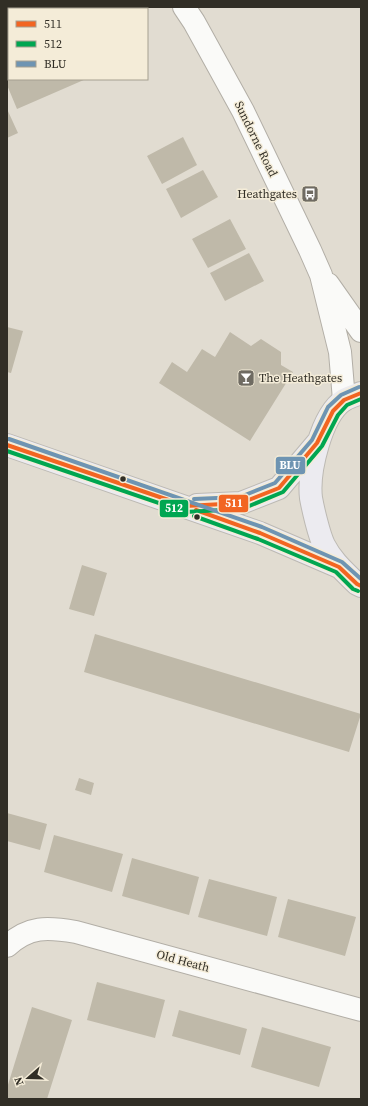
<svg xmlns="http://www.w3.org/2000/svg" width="368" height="1106" font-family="'Source Serif 4',serif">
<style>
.building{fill:#bfb9a9}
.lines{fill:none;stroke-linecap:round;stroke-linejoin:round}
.street-casing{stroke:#b2aea6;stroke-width:24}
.secondary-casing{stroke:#b2aea6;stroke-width:24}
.primary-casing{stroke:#bcb9b3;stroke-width:24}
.street{stroke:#fafaf8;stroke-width:22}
.secondary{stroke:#fafaf8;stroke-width:22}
.primary{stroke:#ecebf0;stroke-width:22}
.bus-1-casing{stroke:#f4ecd8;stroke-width:7}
.bus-2-casing{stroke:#f4ecd8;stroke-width:7}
.bus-3-casing{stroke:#f4ecd8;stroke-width:7}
.bus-1{stroke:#f26522;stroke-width:4}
.bus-2{stroke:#00a651;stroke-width:4}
.bus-3{stroke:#6e94b2;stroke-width:4}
.bus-dot{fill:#312e26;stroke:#f4ecd8;stroke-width:1.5}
.labels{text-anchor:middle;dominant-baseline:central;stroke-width:3;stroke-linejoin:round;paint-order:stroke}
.street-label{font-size:12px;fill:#312e26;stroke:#f4ecd8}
.poi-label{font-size:12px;fill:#312e26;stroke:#f4ecd8;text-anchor:end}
.line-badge{stroke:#f4ecd8;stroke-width:1.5}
.badge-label{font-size:11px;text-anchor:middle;font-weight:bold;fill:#fff}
</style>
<rect width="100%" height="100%" fill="#e1dcd1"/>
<path class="building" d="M 9,67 L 9,79 L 86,79 L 17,109 L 7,85 L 7,68 Z
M 7,109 L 18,133 L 7,138 Z
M 183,137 L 197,165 L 162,184 L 147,156 Z
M 203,170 L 218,197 L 181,218 L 166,189 Z
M 230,219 L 246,249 L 208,268 L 192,239 Z
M 249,253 L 264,281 L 225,301 L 210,273 Z
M 7,327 L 23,331 L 11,373 L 7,372 Z
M 230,332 L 251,346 L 261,339 L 281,352 L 281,365 L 293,372 L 250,441 L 159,383 L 172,362 L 187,372 L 202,349 L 215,357 Z
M 82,565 L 107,573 L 94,616 L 69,609 Z
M 95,634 L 361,714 L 349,752 L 84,672 Z
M 79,778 L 94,783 L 91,795 L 75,790 Z
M 7,813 L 47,824 L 40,850 L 7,841 Z
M 54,835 L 123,854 L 112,892 L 44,872 Z
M 132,858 L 199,877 L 189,915 L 122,896 Z
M 209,879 L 277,897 L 267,936 L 198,917 Z
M 288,899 L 356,917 L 345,956 L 278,937 Z
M 97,982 L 165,1000 L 155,1038 L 87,1020 Z
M 32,1007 L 72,1020 L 47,1099 L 7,1099 L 7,1088 Z
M 179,1010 L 247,1029 L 240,1055 L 172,1036 Z
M 262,1027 L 331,1047 L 319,1087 L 251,1067 Z"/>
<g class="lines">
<g class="street-casing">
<path id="street" d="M 34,9 L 39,7
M 7,21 L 9,20
M 7,946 C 29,926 47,927 76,932 L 361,1010"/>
</g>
<g class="secondary-casing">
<path id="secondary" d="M 184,7 L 194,22 L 243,111 L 310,250 L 321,275 L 340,352 L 344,400
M 328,284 L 361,331"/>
</g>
<g class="primary-casing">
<path id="primary" d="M 361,393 C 356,395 349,397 344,400 C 321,415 308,472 311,498 C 313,509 319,535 324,545 C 332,561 345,572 357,584 L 361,586
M 7,445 L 260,533 L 339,567
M 197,505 L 241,503 L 279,488 L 317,443"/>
</g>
<use href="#street" class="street"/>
<use href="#secondary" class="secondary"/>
<use href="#primary" class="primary"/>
<g class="bus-1-casing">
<path id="bus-1" d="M 7,445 L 186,506 L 241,503 L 279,488 L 317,443 L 333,411 L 344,400 L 361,393
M 196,510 L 260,533 L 339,567 L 357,584 L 361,586"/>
</g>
<g class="bus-2-casing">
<path id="bus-2" d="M 7,451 L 185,512 L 242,509 L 283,492 L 322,446 L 338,415 L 347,405 L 361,399
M 194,516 L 258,539 L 336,572 L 353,589 L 358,591"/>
</g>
<g class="bus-3-casing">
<path id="bus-3" d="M 9,439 L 262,527 L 342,562 L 361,579
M 194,499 L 240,497 L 275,483 L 312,440 L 328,407 L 341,395 L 359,387"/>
</g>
<use href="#bus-1" class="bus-1"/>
<use href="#bus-2" class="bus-2"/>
<use href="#bus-3" class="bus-3"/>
</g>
<defs>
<g id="bus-square" transform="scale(0.9)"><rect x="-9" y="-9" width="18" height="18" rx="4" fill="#6f6b62" stroke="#f4ecd8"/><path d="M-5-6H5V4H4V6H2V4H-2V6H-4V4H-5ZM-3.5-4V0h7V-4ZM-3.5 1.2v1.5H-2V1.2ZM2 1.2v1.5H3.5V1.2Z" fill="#fff"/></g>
<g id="bar-square" transform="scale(0.9)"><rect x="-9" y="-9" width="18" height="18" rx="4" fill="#6f6b62" stroke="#f4ecd8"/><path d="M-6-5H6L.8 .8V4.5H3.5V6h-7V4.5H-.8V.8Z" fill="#fff"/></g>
</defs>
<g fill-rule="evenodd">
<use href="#bus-square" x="310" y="194"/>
<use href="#bar-square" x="246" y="378"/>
</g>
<g class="bus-dot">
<circle cx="123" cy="479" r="3.5"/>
<circle cx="197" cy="517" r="3.5"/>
</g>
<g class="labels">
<g class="street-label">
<text transform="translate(256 139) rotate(64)">Sundorne Road</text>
<text transform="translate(183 961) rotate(15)">Old Heath</text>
</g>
<g class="poi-label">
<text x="297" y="194">Heathgates</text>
<text x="259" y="378" text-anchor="start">The Heathgates</text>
</g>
</g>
<g class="line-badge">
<rect x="275" y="456" width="31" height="19" rx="4" fill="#6e94b2"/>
<rect x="218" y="494" width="31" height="19" rx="4" fill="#f26522"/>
<rect x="159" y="499" width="30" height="19" rx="4" fill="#00a651"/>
</g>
<g class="badge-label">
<text x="290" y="469">BLU</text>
<text x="234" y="507">511</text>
<text x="174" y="512">512</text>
</g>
<rect width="368" height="1106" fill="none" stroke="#312e26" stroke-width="16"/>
<rect x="8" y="8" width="140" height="72" fill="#f4ecd8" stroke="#a6a091"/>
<rect x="16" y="21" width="20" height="6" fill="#f26522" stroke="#a6a091"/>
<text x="44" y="28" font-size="12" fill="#312e26">511</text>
<rect x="16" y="41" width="20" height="6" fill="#00a651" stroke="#a6a091"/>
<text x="44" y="48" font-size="12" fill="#312e26">512</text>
<rect x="16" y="61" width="20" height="6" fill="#6e94b2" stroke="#a6a091"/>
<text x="44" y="68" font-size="12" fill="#312e26">BLU</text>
<g transform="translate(28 1078) rotate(250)" stroke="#f4ecd8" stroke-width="3" paint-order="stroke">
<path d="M0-3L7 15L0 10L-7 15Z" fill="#312e26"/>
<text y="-6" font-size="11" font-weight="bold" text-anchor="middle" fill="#312e26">N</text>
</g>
</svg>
